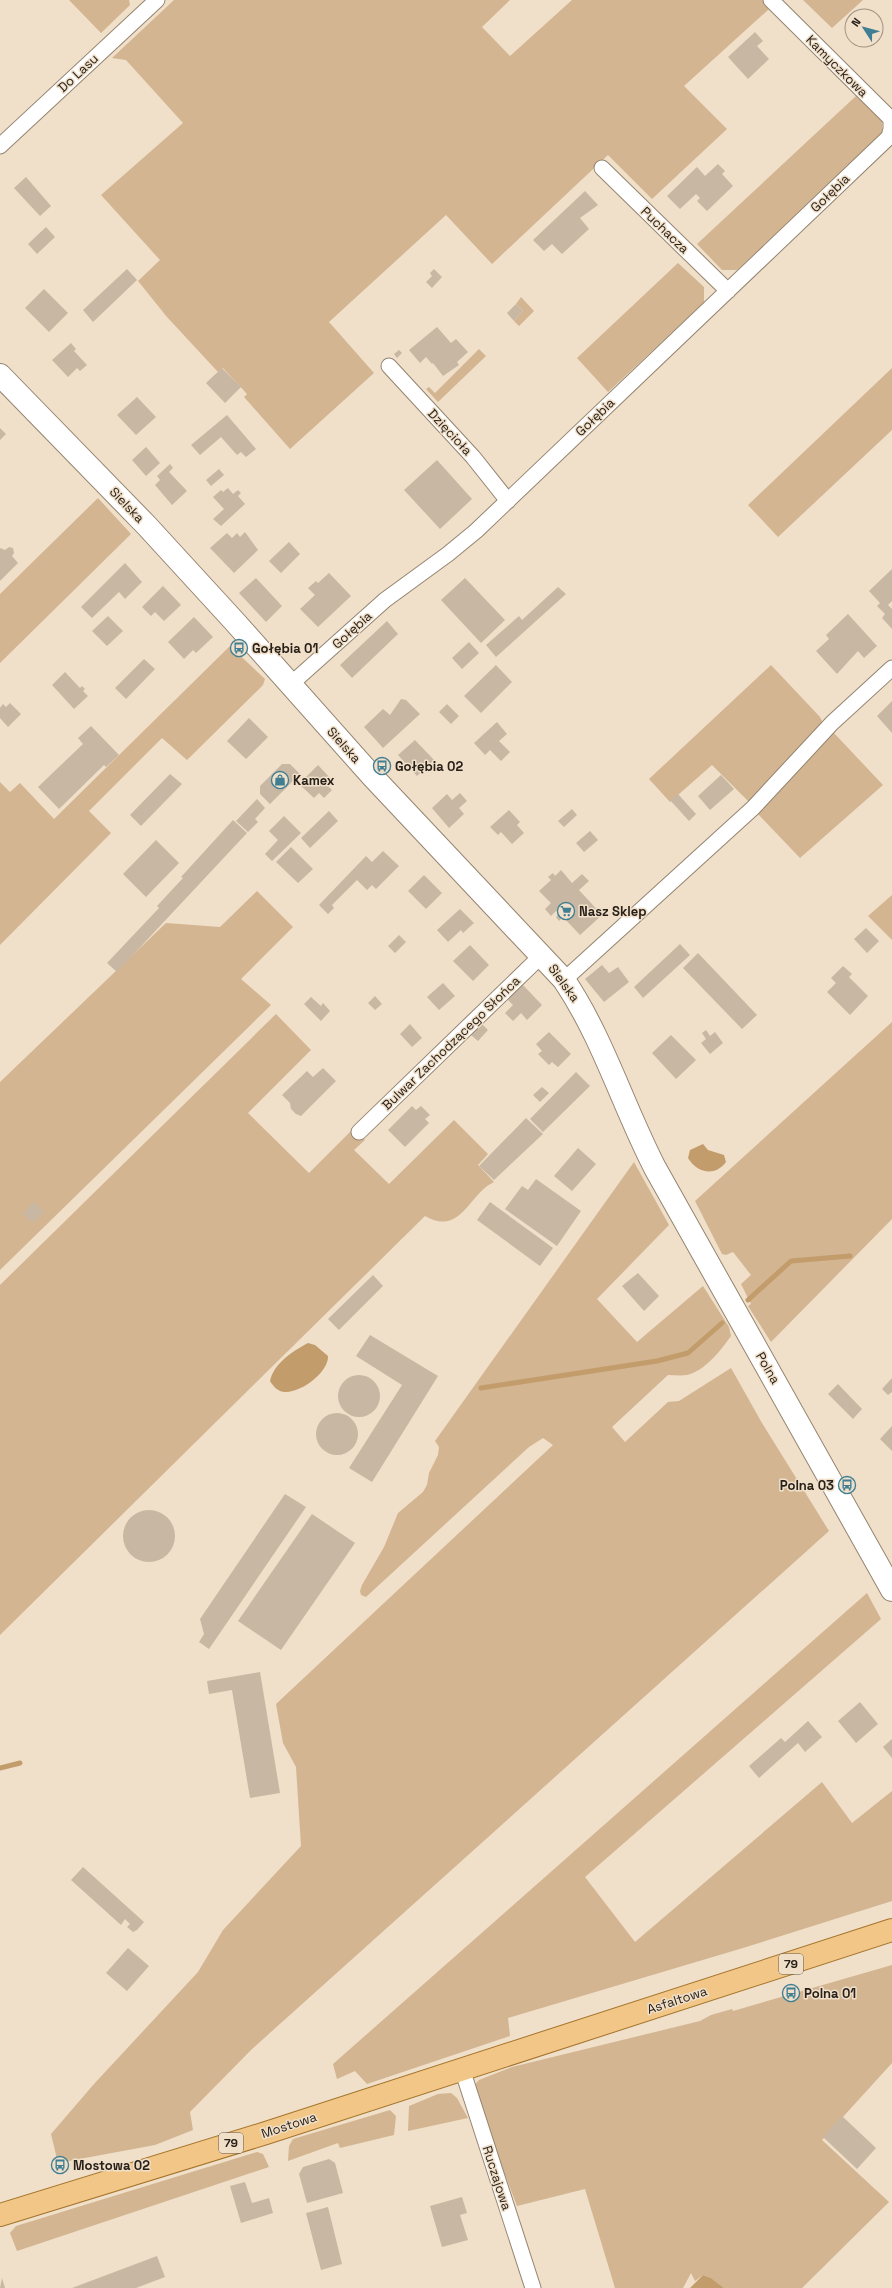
<svg xmlns="http://www.w3.org/2000/svg" width="892" height="2288" font-family="'Space Grotesk',sans-serif">
<style>
.green{fill:#d3b591}
.water{fill:#c39c6c}
.lines{fill:none;stroke-linecap:round;stroke-linejoin:round}
.stream{stroke:#c39c6c;stroke-width:5}
.building{fill:#c8b7a2}
.street-casing{stroke:#948470;stroke-width:17}
.secondary-casing{stroke:#948470;stroke-width:24}
.primary-casing{stroke:#a4742c;stroke-width:24}
.street{stroke:#fff;stroke-width:15}
.secondary{stroke:#fff;stroke-width:22}
.primary{stroke:#f1c686;stroke-width:22}
.labels{text-anchor:middle;dominant-baseline:central;stroke-width:3;stroke-linejoin:round;paint-order:stroke}
.shield{fill:#f0dfc9;stroke:#645a4e;stroke-width:1}
.shield-label{font-size:12px;font-weight:bold;fill:#282119}
.street-label{font-size:13px;fill:#282119;stroke:#f0dfc9}
.poi-label{font-size:13px;font-weight:bold;fill:#282119;stroke:#f0dfc9;text-anchor:start}
</style>
<rect width="100%" height="100%" fill="#f0dfc9"/>
<path class="green" d="M 69,0 L 129,0 L 130,5 L 101,33 Z
M 174,0 L 510,0 L 482,27 L 510,56 L 572,0 L 779,0 L 684,86 L 727,129 L 652,199 L 608,155 L 492,264 L 446,215 L 329,322 L 374,373 L 290,449 L 244,397 L 247,394 L 223,368 L 218,372 L 167,317 L 138,281 L 160,260 L 101,195 L 183,123 L 126,60 L 112,58 Z
M 803,0 L 863,0 L 832,28 Z
M 856,96 L 882,121 L 882,135 L 737,270 L 722,270 L 697,244 Z
M 678,263 L 704,287 L 704,303 L 608,392 L 577,358 Z
M 521,297 L 534,311 L 519,326 L 514,321 L 523,311 L 516,304 Z
M 479,349 L 486,356 L 438,402 L 426,389 L 429,387 L 435,393 Z
M 892,368 L 892,430 L 778,537 L 748,505 Z
M 98,498 L 131,534 L 0,663 L 0,594 Z
M 230,646 L 265,679 L 263,685 L 187,760 L 162,738 L 89,811 L 111,833 L 0,945 L 0,782 L 10,792 L 20,783 L 54,819 Z
M 771,665 L 820,717 L 823,723 L 751,804 L 712,765 L 670,802 L 649,779 Z
M 833,732 L 883,785 L 800,858 L 758,814 Z
M 257,891 L 293,927 L 241,979 L 271,1005 L 0,1270 L 0,1082 L 166,923 L 220,927 Z
M 892,895 L 892,940 L 868,916 Z
M 276,1014 L 311,1050 L 248,1113 L 309,1173 L 354,1128 L 365,1140 L 354,1150 L 389,1184 L 454,1120 L 488,1154 L 478,1165 L 494,1182 C 469,1193 461,1237 425,1216 L 0,1635 L 0,1285 Z
M 892,1022 L 892,1219 L 771,1342 L 748,1306 L 751,1304 L 741,1284 L 751,1275 L 733,1252 L 726,1255 L 722,1254 L 695,1201 Z
M 634,1162 L 669,1225 L 597,1299 L 637,1342 L 703,1286 L 729,1327 L 731,1336 C 721,1350 705,1371 687,1375 C 681,1376 674,1375 668,1375 L 612,1427 L 625,1442 L 668,1402 L 679,1401 L 731,1368 L 762,1423 L 829,1531 L 252,2049 L 190,2112 L 193,2130 L 155,2145 L 58,2163 L 51,2134 L 94,2084 L 198,1972 L 223,1930 L 301,1846 L 296,1767 L 283,1743 L 276,1704 L 553,1445 L 543,1438 L 529,1447 L 366,1597 L 361,1595 L 360,1591 L 362,1585 L 384,1547 L 398,1513 L 423,1492 L 427,1485 L 429,1473 L 438,1455 L 439,1447 L 435,1441 Z
M 867,1593 L 881,1619 L 585,1877 L 635,1942 L 822,1782 L 852,1823 L 892,1791 L 892,1901 L 743,1948 L 508,2018 L 510,2036 L 367,2084 L 355,2071 L 337,2079 L 333,2064 Z
M 892,1965 L 892,2063 L 822,2140 L 889,2202 L 802,2288 L 724,2288 L 711,2278 L 703,2275 L 695,2281 L 691,2273 L 683,2288 L 615,2288 L 585,2189 L 517,2206 L 472,2088 L 479,2080 L 512,2067 L 700,2021 L 711,2015 L 732,2009 L 733,2011 Z
M 451,2093 L 457,2098 L 468,2118 L 408,2131 L 409,2106 L 438,2094 Z
M 390,2110 L 396,2116 L 394,2135 L 340,2148 L 338,2143 L 288,2161 L 289,2146 L 293,2139 Z
M 257,2152 L 263,2154 L 269,2167 L 17,2251 L 10,2233 L 16,2226 Z"/>
<path class="water" d="M 703,1144 L 708,1150 L 724,1155 L 726,1162 C 715,1177 697,1173 688,1158 L 690,1150 Z
M 308,1343 L 315,1345 L 328,1356 C 329,1372 301,1393 285,1392 C 278,1392 273,1386 270,1381 C 274,1363 293,1351 308,1343 Z
M 703,2275 L 711,2278 L 724,2288 L 690,2288 Z"/>
<g class="lines">
<path class="stream" d="M 748,1300 L 791,1261 L 850,1256
M 481,1388 L 657,1361 L 688,1353 L 722,1323
M 0,1768 L 20,1763"/>
</g>
<path class="building" d="M 755,32 L 763,41 L 757,46 L 769,59 L 748,79 L 728,57 Z
M 718,164 L 725,171 L 722,174 L 733,186 L 707,211 L 697,201 L 700,198 L 696,194 L 680,209 L 667,196 L 697,167 L 705,176 Z
M 26,177 L 51,206 L 40,216 L 14,188 Z
M 585,191 L 598,205 L 580,218 L 589,229 L 562,254 L 552,244 L 544,251 L 533,240 Z
M 46,227 L 55,237 L 37,254 L 28,244 Z
M 127,269 L 137,280 L 93,322 L 83,310 Z
M 434,269 L 442,277 L 432,288 L 426,282 L 432,276 L 430,273 Z
M 44,289 L 68,313 L 49,332 L 25,308 Z
M 516,304 L 523,311 L 514,321 L 507,313 Z
M 437,327 L 451,343 L 456,339 L 468,352 L 457,362 L 459,365 L 443,376 L 433,363 L 432,364 L 426,357 L 420,363 L 409,350 Z
M 71,343 L 76,349 L 74,351 L 87,365 L 80,371 L 77,368 L 68,377 L 52,360 Z
M 399,350 L 402,353 L 397,358 L 394,354 Z
M 222,368 L 241,387 L 225,403 L 206,383 Z
M 137,397 L 156,417 L 136,435 L 117,415 Z
M 227,415 L 256,449 L 246,457 L 241,452 L 237,455 L 221,437 L 200,455 L 191,445 Z
M 0,428 L 6,434 L 0,440 Z
M 146,447 L 160,463 L 146,476 L 132,460 Z
M 437,460 L 472,499 L 440,529 L 404,490 Z
M 170,464 L 173,468 L 169,472 L 187,491 L 172,505 L 155,485 L 160,480 L 157,476 Z
M 219,469 L 224,475 L 211,486 L 206,480 Z
M 228,488 L 233,494 L 238,490 L 241,493 L 238,496 L 245,504 L 221,526 L 213,519 L 224,509 L 213,497 L 221,490 L 223,492 Z
M 245,532 L 258,550 L 234,573 L 210,548 L 227,533 L 232,538 L 237,533 L 240,537 Z
M 289,542 L 300,554 L 281,573 L 269,561 Z
M 9,547 L 13,548 L 14,553 L 12,556 L 18,563 L 0,581 L 0,548 L 5,550 Z
M 125,563 L 142,582 L 125,599 L 119,592 L 92,618 L 81,607 Z
M 892,569 L 892,601 L 888,605 L 892,609 L 892,629 L 882,618 L 885,614 L 877,606 L 880,603 L 869,591 Z
M 329,573 L 351,596 L 318,627 L 300,609 L 315,595 L 308,588 L 316,581 L 318,583 Z
M 256,578 L 282,606 L 266,622 L 239,593 Z
M 465,578 L 505,620 L 481,643 L 441,600 Z
M 163,586 L 181,605 L 164,621 L 155,612 L 151,616 L 142,607 Z
M 558,587 L 566,594 L 496,657 L 486,645 L 519,616 L 522,620 Z
M 848,614 L 877,646 L 864,658 L 858,651 L 837,674 L 816,651 L 829,639 L 826,635 Z
M 108,616 L 123,631 L 107,646 L 92,631 Z
M 194,617 L 213,637 L 196,653 L 193,650 L 184,659 L 168,642 Z
M 387,621 L 398,634 L 352,678 L 340,665 Z
M 469,642 L 479,653 L 462,669 L 452,658 Z
M 144,659 L 155,669 L 126,699 L 115,688 Z
M 496,665 L 512,682 L 481,713 L 464,696 Z
M 65,672 L 80,688 L 82,686 L 85,689 L 83,691 L 88,696 L 74,709 L 52,685 Z
M 401,699 L 406,700 L 420,714 L 383,748 L 364,727 L 383,709 L 390,715 Z
M 892,701 L 892,733 L 877,716 Z
M 10,703 L 21,714 L 8,727 L 0,718 L 0,708 L 3,704 L 6,707 Z
M 447,704 L 459,716 L 451,724 L 439,712 Z
M 249,718 L 268,737 L 246,759 L 227,741 Z
M 497,722 L 507,734 L 499,741 L 510,752 L 501,761 L 490,750 L 485,755 L 474,743 Z
M 91,726 L 119,755 L 106,767 L 104,765 L 59,809 L 38,787 L 83,744 L 78,738 Z
M 415,740 L 434,760 L 417,776 L 398,755 Z
M 282,764 L 290,764 L 300,774 L 270,804 L 260,794 L 260,786 Z
M 318,765 L 332,780 L 327,785 L 332,790 L 324,798 L 319,793 L 314,798 L 299,784 Z
M 170,774 L 182,784 L 141,826 L 130,815 Z
M 721,775 L 734,789 L 710,810 L 698,796 Z
M 460,793 L 467,801 L 459,808 L 464,814 L 449,828 L 432,808 L 447,794 L 452,800 Z
M 678,794 L 696,814 L 689,821 L 670,800 Z
M 257,799 L 265,808 L 255,819 L 258,822 L 248,832 L 236,821 Z
M 572,809 L 577,815 L 564,827 L 558,821 Z
M 509,810 L 520,822 L 517,825 L 524,833 L 512,844 L 501,832 L 498,835 L 490,827 Z
M 329,811 L 338,821 L 310,848 L 301,838 Z
M 284,816 L 301,833 L 272,861 L 265,854 L 278,840 L 269,831 Z
M 233,820 L 247,833 L 117,972 L 107,963 L 159,908 L 157,906 L 183,878 L 181,877 Z
M 590,831 L 598,840 L 584,852 L 576,843 Z
M 156,840 L 179,863 L 146,897 L 123,874 Z
M 291,847 L 313,869 L 298,883 L 276,862 Z
M 383,851 L 399,866 L 376,889 L 372,885 L 367,890 L 357,880 L 332,905 L 334,908 L 328,914 L 319,905 L 366,856 L 372,862 Z
M 561,870 L 572,883 L 582,874 L 589,881 L 579,890 L 602,915 L 580,935 L 563,917 L 559,921 L 556,917 L 560,913 L 557,910 L 551,916 L 545,909 L 551,903 L 539,891 L 551,880 L 548,877 L 553,873 L 555,876 Z
M 424,875 L 442,893 L 426,909 L 408,891 Z
M 460,909 L 474,923 L 463,933 L 461,930 L 448,942 L 437,930 Z
M 866,928 L 879,941 L 867,953 L 854,939 Z
M 399,935 L 406,942 L 395,953 L 388,946 Z
M 680,944 L 690,955 L 643,998 L 634,987 Z
M 470,945 L 489,965 L 473,981 L 453,961 Z
M 698,953 L 757,1015 L 742,1029 L 683,968 Z
M 602,965 L 609,973 L 618,967 L 629,982 L 604,1002 L 585,979 Z
M 843,966 L 852,974 L 849,977 L 868,996 L 850,1015 L 827,992 L 836,983 L 831,978 Z
M 443,983 L 455,996 L 439,1010 L 427,997 Z
M 522,984 L 542,1005 L 527,1020 L 521,1013 L 513,1021 L 505,1013 L 513,1005 L 507,999 Z
M 375,996 L 382,1004 L 375,1010 L 368,1003 Z
M 311,997 L 321,1006 L 323,1003 L 330,1011 L 321,1021 L 304,1004 Z
M 481,1023 L 488,1030 L 478,1041 L 471,1035 Z
M 410,1024 L 422,1038 L 412,1047 L 400,1034 Z
M 706,1030 L 710,1036 L 715,1032 L 723,1043 L 710,1054 L 701,1043 L 706,1039 L 702,1033 Z
M 549,1032 L 571,1054 L 558,1067 L 552,1062 L 549,1065 L 538,1054 L 542,1051 L 536,1044 Z
M 671,1035 L 696,1060 L 676,1079 L 652,1053 Z
M 323,1068 L 336,1081 L 301,1116 L 296,1114 L 291,1109 L 290,1103 L 282,1095 L 307,1071 L 313,1077 Z
M 576,1072 L 590,1086 L 543,1132 L 530,1119 Z
M 542,1087 L 549,1093 L 540,1102 L 533,1095 Z
M 412,1106 L 416,1110 L 421,1106 L 430,1115 L 425,1119 L 429,1123 L 405,1147 L 388,1130 Z
M 526,1118 L 543,1134 L 494,1180 L 479,1166 Z
M 578,1148 L 596,1164 L 572,1191 L 554,1176 Z
M 536,1179 L 581,1211 L 557,1246 L 505,1209 L 522,1186 L 528,1190 Z
M 34,1202 L 44,1212 L 32,1223 L 23,1213 Z
M 490,1202 L 553,1248 L 540,1266 L 477,1220 Z
M 638,1273 L 659,1296 L 644,1311 L 622,1286 Z
M 373,1275 L 383,1286 L 339,1330 L 328,1319 Z
M 370,1335 L 438,1376 L 372,1482 L 349,1468 L 402,1385 L 356,1356 Z
M338 1396a21 21 0 1 1 42 0a21 21 0 1 1-42 0Z
M 892,1378 L 892,1392 L 888,1395 L 882,1389 Z
M 838,1384 L 862,1409 L 853,1419 L 828,1394 Z
M316 1434a21 21 0 1 1 42 0a21 21 0 1 1-42 0Z
M 892,1426 L 892,1451 L 880,1439 Z
M 285,1494 L 306,1507 L 209,1649 L 199,1642 L 204,1634 L 200,1619 Z
M123 1536a26 26 0 1 1 52 0a26 26 0 1 1-52 0Z
M 312,1514 L 355,1543 L 281,1650 L 238,1621 Z
M 260,1672 L 280,1793 L 250,1798 L 232,1690 L 209,1694 L 207,1681 Z
M 860,1702 L 878,1724 L 856,1743 L 838,1721 Z
M 808,1721 L 822,1737 L 805,1752 L 798,1743 L 759,1778 L 749,1766 L 781,1738 L 785,1742 Z
M 892,1739 L 892,1758 L 883,1747 Z
M 83,1867 L 144,1922 L 137,1930 L 133,1932 L 127,1927 L 130,1924 L 125,1919 L 121,1925 L 71,1880 Z
M 128,1948 L 149,1966 L 127,1991 L 106,1973 Z
M 842,2116 L 876,2148 L 857,2169 L 823,2137 Z
M 329,2159 L 335,2163 L 343,2193 L 307,2203 L 299,2174 L 303,2167 Z
M 245,2182 L 252,2203 L 269,2198 L 273,2213 L 241,2223 L 230,2186 Z
M 462,2197 L 467,2213 L 460,2215 L 468,2240 L 442,2247 L 430,2206 Z
M 328,2207 L 342,2264 L 321,2270 L 306,2213 Z
M 157,2256 L 165,2277 L 136,2288 L 72,2288 Z
M 2,2278 L 5,2288 L 0,2288 Z"/>
<g class="lines">
<g class="street-casing">
<path id="street" d="M 0,146 L 157,0
M 602,168 L 728,291
M 389,366 L 473,457 L 508,501
M 291,684 L 385,600 L 448,554 L 476,531 L 889,137 L 891,129 L 891,119 L 771,0
M 564,980 L 753,808 L 832,723 L 892,668
M 359,1132 L 542,955
M 462,2069 L 533,2288"/>
</g>
<g class="secondary-casing">
<path id="secondary" d="M 0,375 L 147,526 L 235,622 L 372,776 L 564,980 C 603,1038 623,1106 655,1168 L 892,1590"/>
</g>
<g class="primary-casing">
<path id="primary" d="M 0,2215 L 266,2133 L 892,1930"/>
</g>
<use href="#street" class="street"/>
<use href="#secondary" class="secondary"/>
<use href="#primary" class="primary"/>
</g>
<defs>
<g id="bus-ring" transform="scale(0.9)"><circle r="9.5" fill="#f0dfc9" stroke="#3f7e93" stroke-width="1.5"/><path d="M-5-6H5V4H4V6H2V4H-2V6H-4V4H-5ZM-3.5-4V0h7V-4ZM-3.5 1.2v1.5H-2V1.2ZM2 1.2v1.5H3.5V1.2Z" fill="#3f7e93"/></g>
<g id="shop-ring" transform="scale(0.9)"><circle r="9.5" fill="#f0dfc9" stroke="#3f7e93" stroke-width="1.5"/><path d="M-5-2.5h2.3a2.7 3.5 0 0 1 5.4 0H5L5.5 6h-11ZM-1.5-2.5h3a1.5 2.3 0 0 0-3 0Z" fill="#3f7e93"/></g>
<g id="supermarket-ring" transform="scale(0.9)"><circle r="9.5" fill="#f0dfc9" stroke="#3f7e93" stroke-width="1.5"/><path d="M-6-5.5h2.5l.6 2H6L4.5 2H-2.5L-4.4-4H-6ZM-1.5 3.2a1.3 1.3 0 1 0 .1 0ZM3 3.2a1.3 1.3 0 1 0 .1 0Z" fill="#3f7e93"/></g>
</defs>
<g fill-rule="evenodd">
<use href="#bus-ring" x="239" y="648"/>
<use href="#bus-ring" x="382" y="766"/>
<use href="#shop-ring" x="280" y="780"/>
<use href="#supermarket-ring" x="566" y="911"/>
<use href="#bus-ring" x="847" y="1485"/>
<use href="#bus-ring" x="791" y="1993"/>
<use href="#bus-ring" x="60" y="2165"/>
</g>
<g class="labels">
<g class="shield">
<rect x="779" y="1954" width="24" height="20" rx="3"/>
<rect x="219" y="2133" width="24" height="20" rx="3"/>
</g>
<g class="shield-label">
<text x="791" y="1964">79</text>
<text x="231" y="2143">79</text>
</g>
<g class="street-label">
<text transform="translate(837 66) rotate(45)">Kamyczkowa</text>
<text transform="translate(78 73) rotate(-43)">Do Lasu</text>
<text transform="translate(830 193) rotate(-44)">Gołębia</text>
<text transform="translate(665 230) rotate(44)">Puchacza</text>
<text transform="translate(595 417) rotate(-44)">Gołębia</text>
<text transform="translate(450 432) rotate(47)">Dzięcioła</text>
<text transform="translate(127 505) rotate(46)">Sielska</text>
<text transform="translate(352 630) rotate(-42)">Gołębia</text>
<text transform="translate(344 745) rotate(48)">Sielska</text>
<text transform="translate(564 983) rotate(54)">Sielska</text>
<text transform="translate(451 1043) rotate(-44)">Bulwar Zachodzącego Słońca</text>
<text transform="translate(768 1368) rotate(60)">Polna</text>
<text transform="translate(677 2000) rotate(-18)">Asfaltowa</text>
<text transform="translate(289 2125) rotate(-18)">Mostowa</text>
<text transform="translate(497 2178) rotate(72)">Ruczajowa</text>
</g>
<g class="poi-label">
<text x="252" y="648">Gołębia 01</text>
<text x="395" y="766">Gołębia 02</text>
<text x="293" y="780">Kamex</text>
<text x="579" y="911">Nasz Sklep</text>
<text x="834" y="1485" text-anchor="end">Polna 03</text>
<text x="804" y="1993">Polna 01</text>
<text x="73" y="2165">Mostowa 02</text>
</g>
</g>
<g transform="translate(864 28) rotate(306)"><circle r="19" fill="#f0dfc9" stroke="#a09383"/>
<path d="M0-3L7 15L0 10L-7 15Z" fill="#3f7e93"/>
<text y="-6" font-size="11" font-weight="bold" text-anchor="middle" fill="#282119">N</text>
</g>
</svg>
